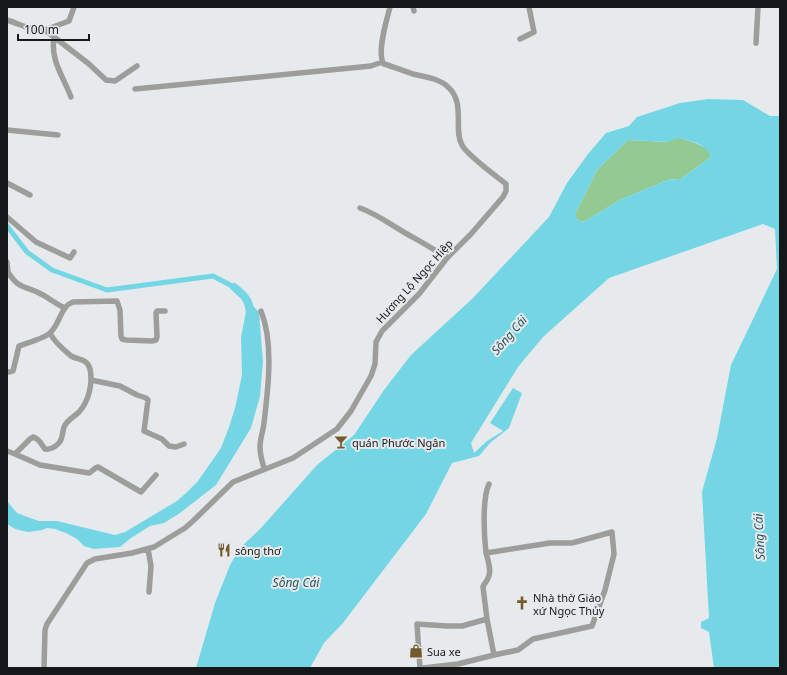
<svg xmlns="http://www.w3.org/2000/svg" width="787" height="675" font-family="'Noto Sans',sans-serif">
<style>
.forest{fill:#93ca94}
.water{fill:#74d6e5;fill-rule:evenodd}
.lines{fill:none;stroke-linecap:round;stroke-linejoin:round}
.canal{stroke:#74d6e5;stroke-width:5}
.river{stroke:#74d6e5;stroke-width:8}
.minor{stroke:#9d9d9b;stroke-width:5.5}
.labels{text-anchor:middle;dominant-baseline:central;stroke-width:4;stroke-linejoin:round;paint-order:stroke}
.street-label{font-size:11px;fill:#161718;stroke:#e7eaed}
.poi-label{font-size:11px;fill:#161718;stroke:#e7eaed;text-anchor:start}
.water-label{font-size:12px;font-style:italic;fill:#28555b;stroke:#e7eaed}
</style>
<rect width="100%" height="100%" fill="#e7eaed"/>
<path class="forest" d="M 677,137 L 695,143 L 708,149 L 711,157 L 679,180 L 670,179 L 620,200 L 587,220 L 581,222 L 576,218 L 576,212 L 597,170 L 628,140 L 667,142 Z"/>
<path class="water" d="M 708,99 L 743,100 L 770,116 L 778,116 L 780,115 L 780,668 L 714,668 L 709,632 L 701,628 L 701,622 L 709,618 L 702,492 L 717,438 L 731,365 L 777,269 L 775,229 L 763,224 L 609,278 L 543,337 L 518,367 L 471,443 L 474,453 L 487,441 L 503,431 L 490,423 L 513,388 L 522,393 L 509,428 L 490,443 L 479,456 L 452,463 L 426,514 L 343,623 L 324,643 L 310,668 L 196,668 L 215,603 L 230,565 L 240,548 L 261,528 L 317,465 L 354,435 L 384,390 L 411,355 L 473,298 L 549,217 L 567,183 L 588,154 L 606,133 L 629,126 L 637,117 L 680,103 ZM 677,138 C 690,141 706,143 711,157 L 679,180 L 670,179 L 620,200 L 587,220 L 581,222 L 576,218 L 576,212 L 597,170 L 628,140 L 668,142 Z
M 234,287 L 259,312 L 263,362 L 260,396 L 251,428 L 216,485 L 180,513 L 164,523 L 150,526 L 131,538 L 120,547 L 94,549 L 84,546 L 77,539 L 66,533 L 55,529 L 47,528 L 42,530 L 28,532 L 15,529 L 7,524 L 7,501 L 17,513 L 30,518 L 39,521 L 57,521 L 115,535 L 125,532 L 177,501 L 186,493 L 198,481 L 221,448 L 229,427 L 235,408 L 242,375 L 241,337 L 246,312 L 244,303 Z"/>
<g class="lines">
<path class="canal" d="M 7,226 L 27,252 L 52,270 L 107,290 L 213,276 L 234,287"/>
<path class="river" d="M 234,287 C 242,294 249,299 250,310"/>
<path class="minor" d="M 413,7 L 414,11
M 7,20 C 20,24 31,31 45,30 L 89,64 L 106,80 L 115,81 L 137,66
M 45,30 L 69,21 L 74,7
M 54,38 C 50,60 64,78 71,97
M 520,39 L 534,32 L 529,7
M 756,43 L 758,7
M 135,89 L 371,66 L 382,62
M 7,130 L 58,135
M 7,183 L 30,195
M 360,208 C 377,214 391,225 407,234 C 421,242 434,249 447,258
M 7,217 L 36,242 L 70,258 L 74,252
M 7,262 L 8,272
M 7,272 L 8,272 C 19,290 25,285 41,294 C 49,298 56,304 65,308
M 261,311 C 274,343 268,389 264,423 C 263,431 260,439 260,447 C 260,455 262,461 264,468
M 7,372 L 10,372 L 13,371 L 19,346 C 27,343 46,338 51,332 C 60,323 61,306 73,302 L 117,301 L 120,310 L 121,336 L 122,339 L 126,340 L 152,341 L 156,340 L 157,337 L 156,313 L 157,311 L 165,311
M 91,380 L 120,386 L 137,395 L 146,398 L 148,400 L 144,431 L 162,439 L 169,446 L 176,447 L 184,444
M 7,451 L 15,454 L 30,439 L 33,437 C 40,439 41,444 45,449 C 52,450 61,444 62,436 C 63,433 63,430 64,427 C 67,420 74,417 79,412 C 89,401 93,383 90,369 C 87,358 78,360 71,356 C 64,350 54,342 50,333
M 15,454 L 40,465 L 89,473 C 93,471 94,468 98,467 L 141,492 L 156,475
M 148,549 L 151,566 L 149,592
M 486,553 C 484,535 482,499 489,484
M 487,619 L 494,655
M 44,668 L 45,630 L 47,624 L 87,563 L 95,559 L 132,553 L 154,547 L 185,528 L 193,521 L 233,482 L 293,458 L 337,429 L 351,411 L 371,376 L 375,364 L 376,342 L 382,331 L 419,294 L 447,258 L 471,234 L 503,197 L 506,191 L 506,184 C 496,176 467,155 462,145 C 453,130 466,103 448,87 C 439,78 425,77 413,74 C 404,71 394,67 384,64 C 376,54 387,19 390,7
M 420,668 L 417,624 L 447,626 L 462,626 L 487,619 L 483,587 C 484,583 487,582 488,578 C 492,572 488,560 486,553 L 550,543 L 572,543 L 612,532 L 614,554 L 605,590 L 592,626 L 533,639 L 518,650 L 494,655 L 458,664 L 423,668"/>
</g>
<defs>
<g id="bar-bare" transform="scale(1.08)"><path d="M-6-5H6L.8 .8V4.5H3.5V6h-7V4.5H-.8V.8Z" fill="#735b2b" stroke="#e7eaed" stroke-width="2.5" paint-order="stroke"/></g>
<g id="restaurant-bare" transform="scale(1.08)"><path d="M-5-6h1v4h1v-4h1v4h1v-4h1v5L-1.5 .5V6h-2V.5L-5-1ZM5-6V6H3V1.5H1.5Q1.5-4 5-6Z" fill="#735b2b" stroke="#e7eaed" stroke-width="2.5" paint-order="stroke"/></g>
<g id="church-bare" transform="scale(1.08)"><path d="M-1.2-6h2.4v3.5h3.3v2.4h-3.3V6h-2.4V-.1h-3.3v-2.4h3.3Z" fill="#735b2b" stroke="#e7eaed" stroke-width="2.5" paint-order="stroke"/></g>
<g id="shop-bare" transform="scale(1.08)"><path d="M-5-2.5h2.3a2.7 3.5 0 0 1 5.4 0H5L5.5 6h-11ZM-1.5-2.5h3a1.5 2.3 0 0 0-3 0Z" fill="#735b2b" stroke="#e7eaed" stroke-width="2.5" paint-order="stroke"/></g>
</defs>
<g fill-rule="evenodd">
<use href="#bar-bare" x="341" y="442"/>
<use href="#restaurant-bare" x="224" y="550"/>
<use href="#church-bare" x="522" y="603"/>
<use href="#shop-bare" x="416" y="651"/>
</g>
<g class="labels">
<g class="street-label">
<text transform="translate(414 281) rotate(-48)">Hương Lộ Ngọc Hiệp</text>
</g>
<g class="poi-label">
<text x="352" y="442">quán Phước Ngân</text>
<text x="235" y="550">sông thơ</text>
<text x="533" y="597">Nhà thờ Giáo<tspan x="533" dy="13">xứ Ngọc Thủy</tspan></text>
<text x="427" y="651">Sua xe</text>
</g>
<g class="water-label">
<text transform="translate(509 335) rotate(-49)">Sông Cái</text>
<text transform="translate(759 537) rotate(-93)">Sông Cái</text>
<text x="296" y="582">Sông Cái</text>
</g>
</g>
<rect width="787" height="675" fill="none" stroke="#161718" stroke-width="16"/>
<path d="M18 34v6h71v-6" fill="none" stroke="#161718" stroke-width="2"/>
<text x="24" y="34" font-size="12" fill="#161718" stroke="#e7eaed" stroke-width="3" paint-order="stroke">100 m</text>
</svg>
